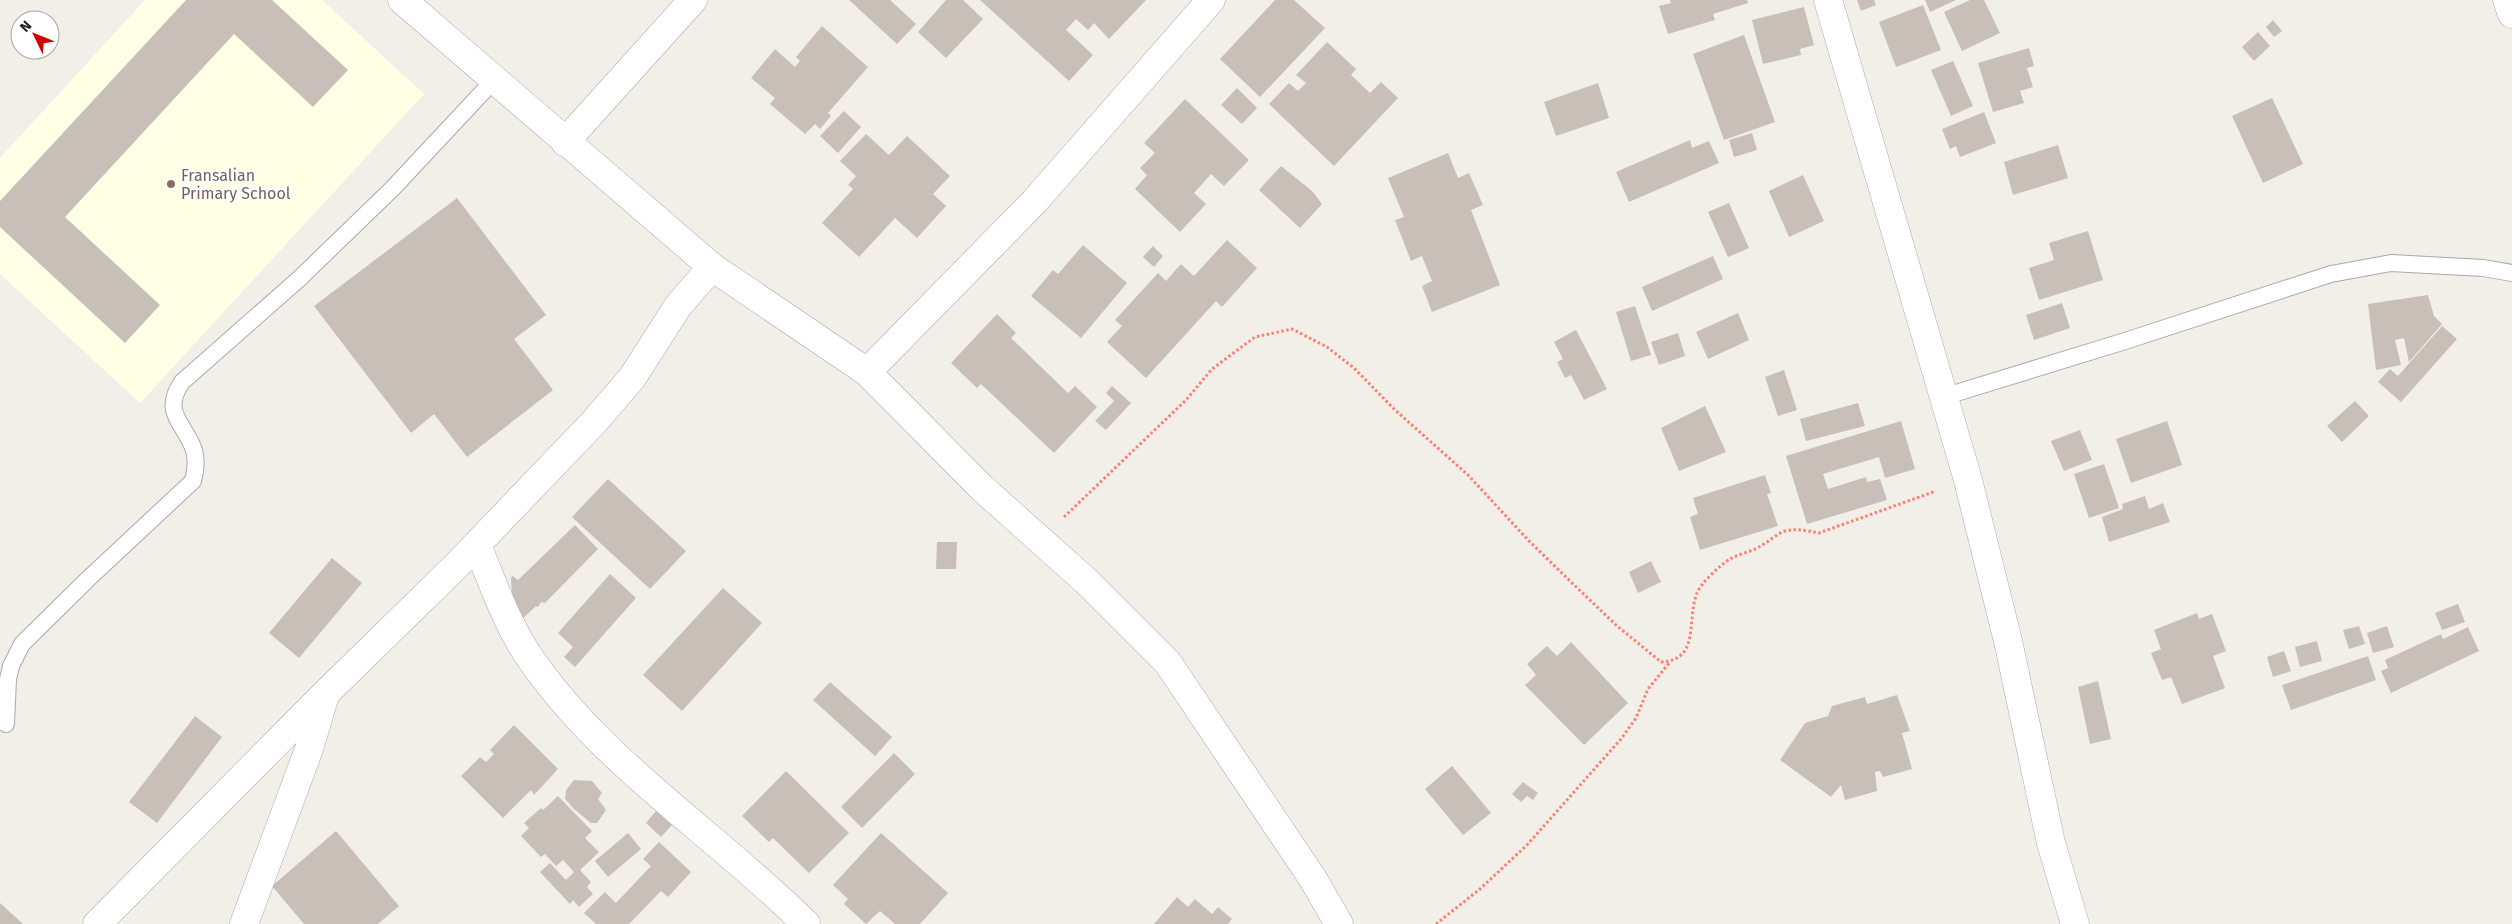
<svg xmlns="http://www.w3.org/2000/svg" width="2512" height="924" font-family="'Fira Sans',sans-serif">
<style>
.education{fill:#ffffe5}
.building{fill:#c7bfb8}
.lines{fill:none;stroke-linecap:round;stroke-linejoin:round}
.service-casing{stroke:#a9a9a9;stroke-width:18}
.minor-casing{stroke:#a9a9a9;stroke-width:29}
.path{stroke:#fa8072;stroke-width:3;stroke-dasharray:2.5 2.5;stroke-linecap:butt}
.service{stroke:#fff;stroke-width:16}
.minor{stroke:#fff;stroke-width:28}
.education-dot{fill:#8d6e63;stroke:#fff;stroke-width:2}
.labels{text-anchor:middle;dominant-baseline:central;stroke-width:4;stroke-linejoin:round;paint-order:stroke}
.education-label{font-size:16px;fill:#785e54;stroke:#fff;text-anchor:start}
</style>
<rect width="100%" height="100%" fill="#f2efe9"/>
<path class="education" d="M 145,0 L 322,0 L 424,94 L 140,403 L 0,274 L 0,158 Z"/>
<path class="building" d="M 186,0 L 272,0 L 348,70 L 313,107 L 234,34 L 65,217 L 160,305 L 125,343 L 0,227 L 0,201 Z
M 849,0 L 890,0 L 916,24 L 897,44 Z
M 946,0 L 963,0 L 983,19 L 946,58 L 918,32 Z
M 980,0 L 1146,0 L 1109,39 L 1094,23 L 1088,30 L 1076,19 L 1066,30 L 1093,55 L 1069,81 Z
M 1275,0 L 1294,0 L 1325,28 L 1260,97 L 1220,59 Z
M 1670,0 L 1747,0 L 1748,3 L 1713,14 L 1715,20 L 1668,34 L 1659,6 L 1671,3 Z
M 1857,0 L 1874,0 L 1876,5 L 1861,11 Z
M 1925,0 L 1956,0 L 1930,12 Z
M 1970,0 L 1984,0 L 2000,33 L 1962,51 L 1944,12 Z
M 1923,5 L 1941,50 L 1896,67 L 1879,22 Z
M 1804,7 L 1814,45 L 1800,49 L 1801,55 L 1763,64 L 1752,20 Z
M 2273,20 L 2282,31 L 2274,37 L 2266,27 Z
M 822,26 L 868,67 L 828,113 L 831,116 L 820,129 L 815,124 L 805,134 L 770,104 L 775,98 L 751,78 L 775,49 L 795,67 L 800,61 L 796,57 Z
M 2258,32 L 2270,46 L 2254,61 L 2242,47 Z
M 1744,35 L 1775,122 L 1724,140 L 1693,54 Z
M 1327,42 L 1356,69 L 1351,75 L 1370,93 L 1381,82 L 1398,98 L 1334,166 L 1269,104 L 1289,83 L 1298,91 L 1306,83 L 1296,75 Z
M 2029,48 L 2034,66 L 2027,68 L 2033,87 L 2020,91 L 2024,103 L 1993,112 L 1978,63 Z
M 1953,61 L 1973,106 L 1951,116 L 1931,70 Z
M 1598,83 L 1609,118 L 1556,136 L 1544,102 Z
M 1237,88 L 1257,108 L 1242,124 L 1221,105 Z
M 2272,98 L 2303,164 L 2263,183 L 2232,116 Z
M 1185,99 L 1249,160 L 1224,186 L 1211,174 L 1194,193 L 1206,204 L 1180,232 L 1135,189 L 1147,175 L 1140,168 L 1155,153 L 1144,143 Z
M 844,111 L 861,127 L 838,153 L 820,136 Z
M 1984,112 L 1996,143 L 1960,157 L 1956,146 L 1950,149 L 1942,129 Z
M 1752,133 L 1757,150 L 1734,157 L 1729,140 Z
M 866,134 L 889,155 L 907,136 L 950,176 L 933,194 L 946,206 L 917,238 L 895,218 L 859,257 L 822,223 L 853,189 L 848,185 L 856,176 L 840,161 Z
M 1690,140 L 1692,148 L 1709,141 L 1719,163 L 1629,202 L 1616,172 Z
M 2058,145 L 2068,178 L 2013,195 L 2004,162 Z
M 1448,153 L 1458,178 L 1469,173 L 1483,205 L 1471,210 L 1500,285 L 1432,312 L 1422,286 L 1432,281 L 1422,256 L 1411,261 L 1395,220 L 1404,217 L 1388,178 Z
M 1281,166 L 1312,191 L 1322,204 L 1300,228 L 1259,190 Z
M 1803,175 L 1824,221 L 1789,237 L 1769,191 Z
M 457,198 L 546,315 L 514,339 L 553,390 L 467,457 L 434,414 L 411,433 L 314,306 Z
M 1729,203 L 1749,248 L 1728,257 L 1708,212 Z
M 2088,231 L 2103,280 L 2039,300 L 2029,268 L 2054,260 L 2049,243 Z
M 1227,240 L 1257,268 L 1222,307 L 1216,301 L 1146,378 L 1107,342 L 1122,326 L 1115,320 L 1158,273 L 1166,281 L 1181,264 L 1194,276 Z
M 1083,245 L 1127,283 L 1081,338 L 1031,296 L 1053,270 L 1058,274 Z
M 1153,246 L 1163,256 L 1154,267 L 1143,257 Z
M 1713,256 L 1723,279 L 1652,311 L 1642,287 Z
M 2428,295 L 2434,316 L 2442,324 L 2409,362 L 2404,338 L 2395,340 L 2401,365 L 2376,370 L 2368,304 Z
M 2062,303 L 2070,328 L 2034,340 L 2026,315 Z
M 1635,306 L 1651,355 L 1631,361 L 1616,312 Z
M 1738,313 L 1749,340 L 1708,359 L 1696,332 Z
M 997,314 L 1016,333 L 1011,338 L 1068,393 L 1075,386 L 1097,407 L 1054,453 L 981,384 L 977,388 L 951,363 Z
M 2442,326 L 2457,339 L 2401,402 L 2378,382 L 2390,369 L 2398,376 Z
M 1576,330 L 1607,389 L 1584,400 L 1571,375 L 1565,378 L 1557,362 L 1563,359 L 1554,342 Z
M 1678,333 L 1685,356 L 1659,365 L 1651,342 Z
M 1784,370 L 1797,410 L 1778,416 L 1765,377 Z
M 1112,386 L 1131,403 L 1106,430 L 1095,421 L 1114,401 L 1106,393 Z
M 2355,401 L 2369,416 L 2342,442 L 2327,426 Z
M 1858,403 L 1865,426 L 1806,441 L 1800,419 Z
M 1705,406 L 1726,452 L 1679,471 L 1661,428 Z
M 1901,421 L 1915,469 L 1885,478 L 1879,457 L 1823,474 L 1828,489 L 1866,477 L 1867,482 L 1880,479 L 1887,500 L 1807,524 L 1786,456 Z
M 2167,421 L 2182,465 L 2131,483 L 2116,439 Z
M 2080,430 L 2092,460 L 2064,471 L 2051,441 Z
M 2104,464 L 2119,508 L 2089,518 L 2074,474 Z
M 1765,475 L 1771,493 L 1767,494 L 1778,526 L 1700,550 L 1690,517 L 1698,514 L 1693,498 Z
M 608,479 L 686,551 L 650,589 L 572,517 Z
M 2145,496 L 2149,509 L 2163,503 L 2170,522 L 2109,542 L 2102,517 L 2123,509 L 2122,504 Z
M 575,525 L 598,549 L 545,603 L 541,602 L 538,607 L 536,606 L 518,623 L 513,617 L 511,578 L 513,576 L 518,580 Z
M 937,542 L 957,542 L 956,569 L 936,569 Z
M 332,558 L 362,583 L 299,658 L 269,633 Z
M 1651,561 L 1661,582 L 1638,593 L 1629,572 Z
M 610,574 L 636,598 L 575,667 L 564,657 L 573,647 L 558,633 Z
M 723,588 L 762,623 L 682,711 L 643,675 Z
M 2458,604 L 2465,622 L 2442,630 L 2435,613 Z
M 2197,613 L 2199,619 L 2212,614 L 2226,651 L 2213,656 L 2225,688 L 2182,704 L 2171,677 L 2162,680 L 2151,653 L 2161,649 L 2154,630 Z
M 2359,626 L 2365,644 L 2349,649 L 2343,630 Z
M 2387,626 L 2394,647 L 2373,653 L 2367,633 Z
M 2468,627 L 2479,651 L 2391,693 L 2381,671 L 2388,668 L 2385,660 L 2441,634 L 2443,639 Z
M 2317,641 L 2322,661 L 2300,667 L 2295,647 Z
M 1571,642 L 1628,703 L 1584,745 L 1525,685 L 1536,675 L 1527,664 L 1547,646 L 1557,656 Z
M 2284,651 L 2291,671 L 2273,677 L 2267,657 Z
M 2368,656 L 2376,680 L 2291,710 L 2282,685 Z
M 2098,681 L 2111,739 L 2090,744 L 2078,687 Z
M 830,682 L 892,737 L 875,756 L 813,700 Z
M 1897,695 L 1910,731 L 1902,733 L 1912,769 L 1883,777 L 1880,771 L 1875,772 L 1877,791 L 1845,800 L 1841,785 L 1831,797 L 1780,760 L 1805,723 L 1828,716 L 1832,706 L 1865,697 L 1867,704 Z
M 195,716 L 222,737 L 157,823 L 129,802 Z
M 514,725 L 558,769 L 534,795 L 531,790 L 503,818 L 461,776 L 480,757 L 486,762 L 494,754 L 490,750 Z
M 894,753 L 915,774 L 862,828 L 841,807 Z
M 1452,766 L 1491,813 L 1463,835 L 1425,789 Z
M 786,771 L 849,833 L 809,873 L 773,838 L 769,842 L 742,816 Z
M 574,780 L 592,781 L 602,793 L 598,799 L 606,810 L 597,823 L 591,823 L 574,809 L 565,799 L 566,790 Z
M 1523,782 L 1538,793 L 1533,800 L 1527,796 L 1521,802 L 1512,794 Z
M 558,796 L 592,831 L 585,838 L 599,852 L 580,870 L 591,882 L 587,887 L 593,894 L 579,907 L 573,900 L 570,904 L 540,872 L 550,863 L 566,880 L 574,872 L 563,860 L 556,866 L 545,854 L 541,857 L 521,836 L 529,828 L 524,823 L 541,808 L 543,810 Z
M 656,811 L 672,825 L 661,837 L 646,823 Z
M 336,831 L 399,906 L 378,924 L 304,924 L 272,886 Z
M 628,833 L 641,849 L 608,877 L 595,861 Z
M 881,833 L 948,893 L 920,924 L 895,924 L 880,911 L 866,924 L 844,904 L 848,899 L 833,885 Z
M 659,842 L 691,872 L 668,897 L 661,891 L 629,924 L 596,924 L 584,913 L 605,892 L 616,903 L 651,866 L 643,859 Z
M 1177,897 L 1188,907 L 1195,899 L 1212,914 L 1218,907 L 1232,919 L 1228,924 L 1154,924 Z
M 0,903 L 23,924 L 0,924 Z"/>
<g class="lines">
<g class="service-casing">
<path id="service" d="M 1943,397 L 2122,342 L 2331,274 L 2391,263 L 2483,268 L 2512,273
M 6,724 L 8,679 L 11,666 L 22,644 L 88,579 L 193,481 C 196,470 197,461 194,450 C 184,422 161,413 182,382 L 300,278 L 393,188 L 494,80"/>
</g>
<g class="minor-casing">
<path id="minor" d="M 402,0 L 712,267 L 867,372 L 982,488 L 1085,580 L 1168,663 L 1313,879 L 1339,924
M 1828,0 L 1968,480 L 2008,641 L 2051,843 L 2075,924
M 2507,0 L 2512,14
M 565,142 L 693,0
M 867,372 L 1034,202 L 1211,0
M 477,545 C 492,581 505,619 526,652 C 598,761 715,833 806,924
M 97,924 L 325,694 L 459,563 L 594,422 L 632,378 L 678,306 L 712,267
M 244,924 L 309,749 L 324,698"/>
</g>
<path class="path" d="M 1064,517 L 1186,400 L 1212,369 L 1255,337 L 1292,329 L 1327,347 L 1354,368 L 1394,409 L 1468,475 L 1528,540 L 1571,582 L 1616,625 L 1661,662 C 1701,660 1686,620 1697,593 C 1701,583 1721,564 1730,559 C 1739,554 1750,552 1759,547 C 1767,543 1776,534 1785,531 C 1796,528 1808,531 1819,533 L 1936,491
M 1436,924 L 1480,889 L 1527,845 L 1621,739 L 1636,718 L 1648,689 L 1670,662"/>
<use href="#service" class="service"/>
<use href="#minor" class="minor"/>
</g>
<circle class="education-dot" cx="171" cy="184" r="5"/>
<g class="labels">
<g class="education-label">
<text x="181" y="175">Fransalian<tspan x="181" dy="18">Primary School</tspan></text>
</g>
</g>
<g transform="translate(35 35) rotate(313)"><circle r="24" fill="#ffffff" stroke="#a7a7a7"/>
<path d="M0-4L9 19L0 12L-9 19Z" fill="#d40000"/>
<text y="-8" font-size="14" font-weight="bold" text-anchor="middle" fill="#222222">N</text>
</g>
</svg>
